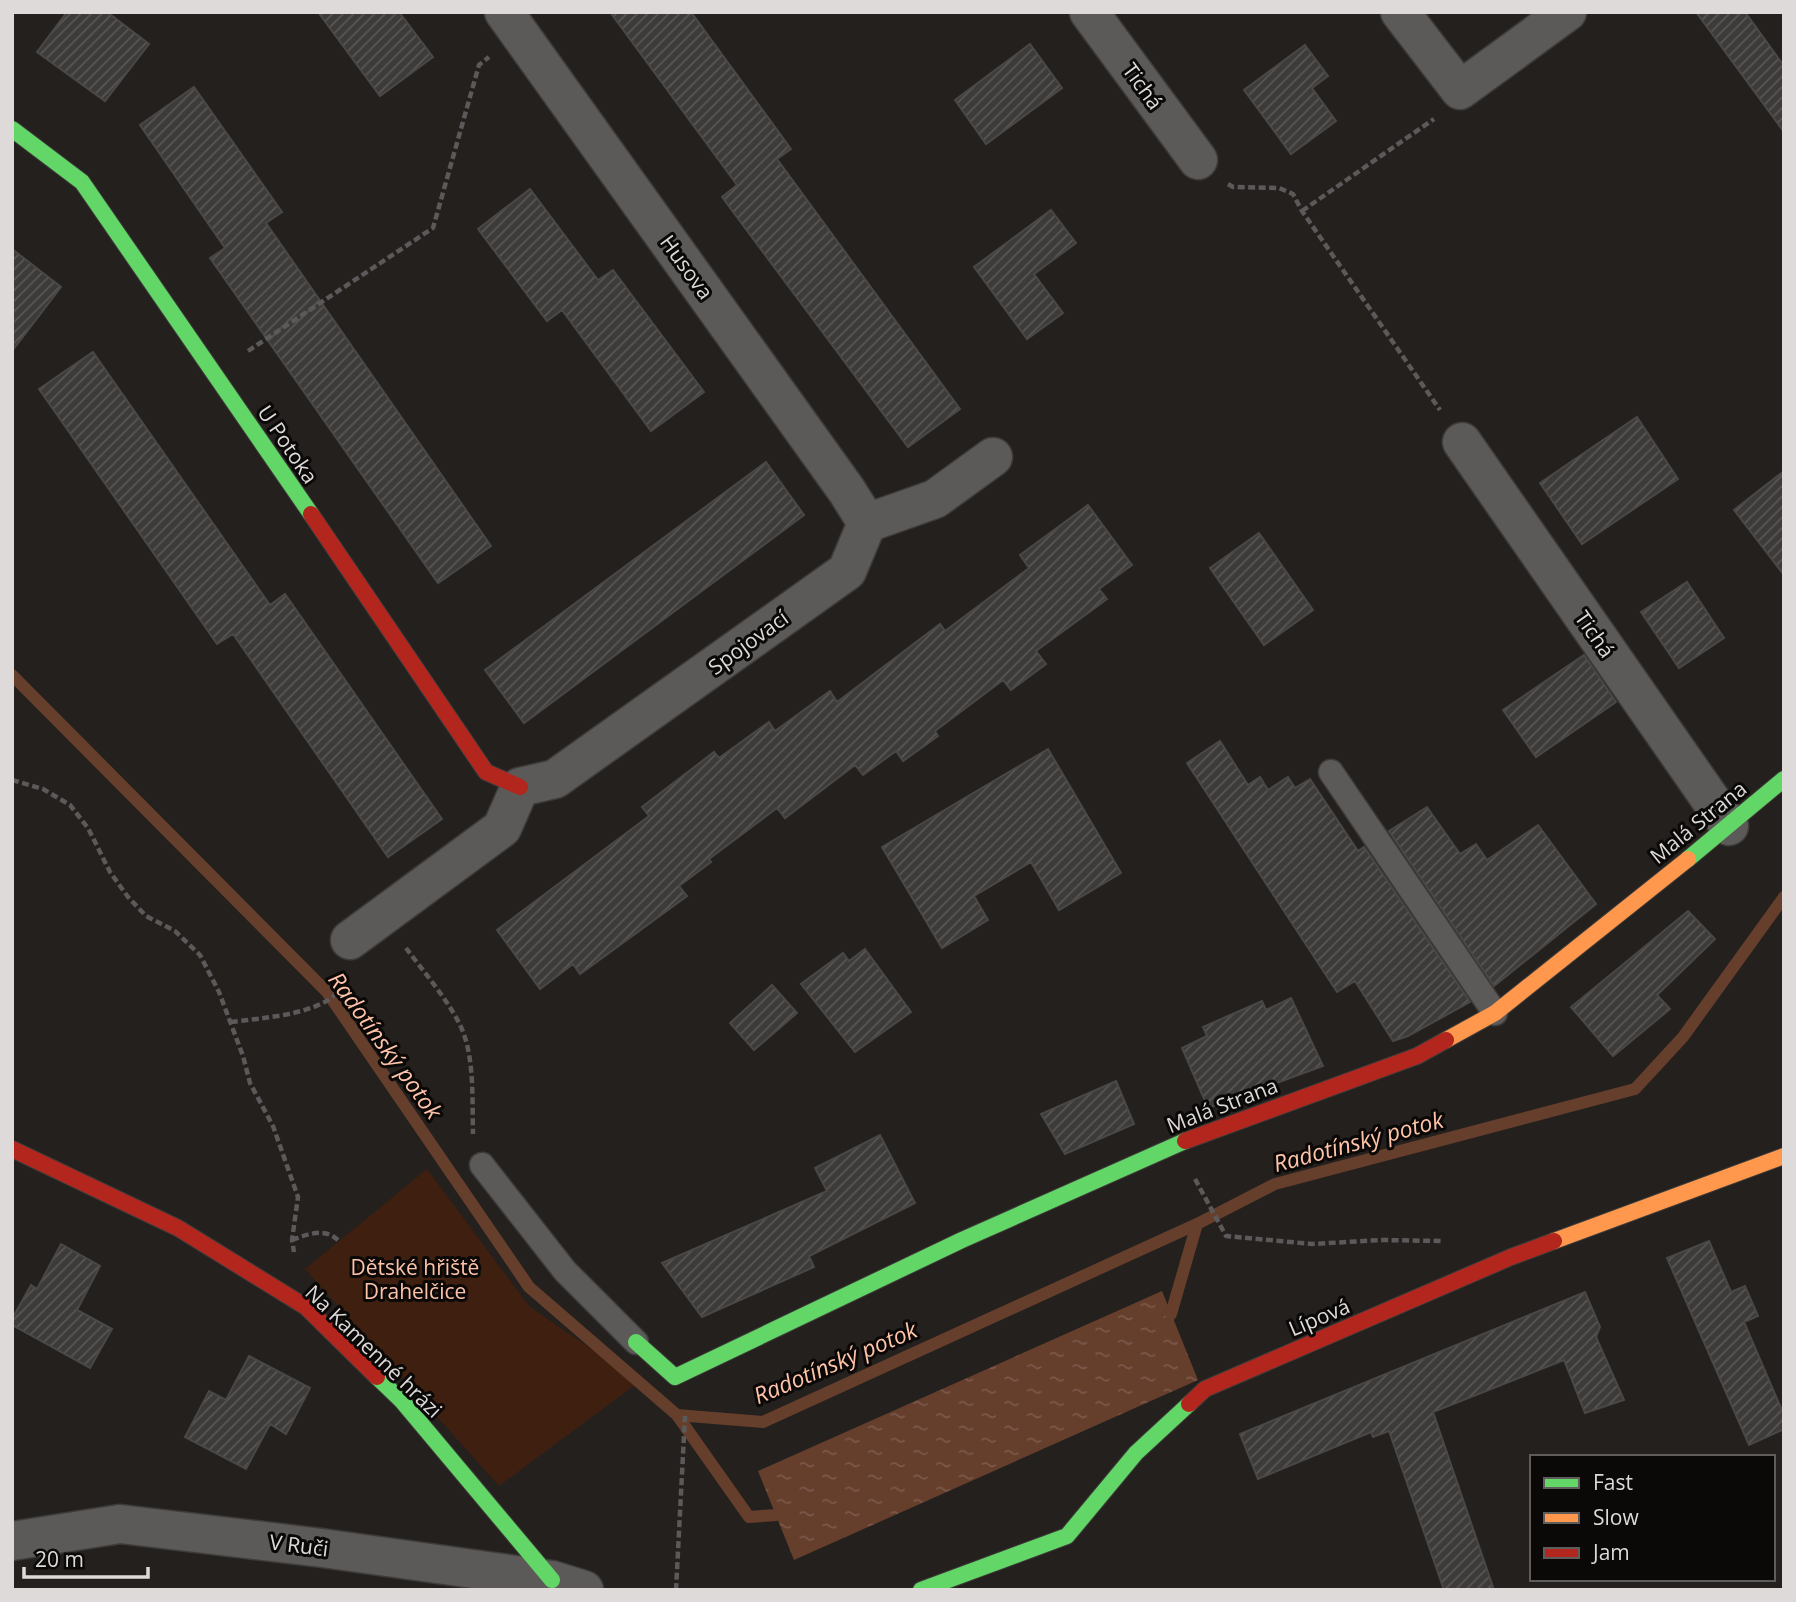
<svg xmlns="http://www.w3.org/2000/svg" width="1796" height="1602" font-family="'Open Sans',sans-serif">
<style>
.green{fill:#3f1f10}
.water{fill:url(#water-ripples)}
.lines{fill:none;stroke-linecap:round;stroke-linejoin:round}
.stream{stroke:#653e2c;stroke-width:12}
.building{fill:url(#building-hatch);stroke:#4a4847;stroke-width:2}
.lane-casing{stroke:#3e3c3a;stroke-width:27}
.street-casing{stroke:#3e3c3a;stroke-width:41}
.fast-casing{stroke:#3e3c3a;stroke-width:18}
.slow-casing{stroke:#3e3c3a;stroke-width:18}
.jam-casing{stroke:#3e3c3a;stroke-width:18}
.path{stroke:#5b5959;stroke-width:4.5;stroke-dasharray:7 3.5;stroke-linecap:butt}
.lane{stroke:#5c5a59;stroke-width:24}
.street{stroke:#5c5a59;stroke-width:38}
.fast{stroke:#63d668;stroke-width:16}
.slow{stroke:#ff974d;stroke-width:16}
.jam{stroke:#b3261e;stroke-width:16}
.labels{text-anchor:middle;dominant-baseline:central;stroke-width:6;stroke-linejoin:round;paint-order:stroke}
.street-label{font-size:21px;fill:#dedad9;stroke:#0b0908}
.park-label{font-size:21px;fill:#fec2a8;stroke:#0b0908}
.water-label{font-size:23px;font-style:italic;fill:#fec3a8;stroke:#0b0908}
</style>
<defs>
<pattern id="water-ripples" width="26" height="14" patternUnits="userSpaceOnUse" patternTransform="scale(1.75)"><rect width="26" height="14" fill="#653e2c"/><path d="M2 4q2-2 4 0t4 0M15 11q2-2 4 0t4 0" fill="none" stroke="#7b594a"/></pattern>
<pattern id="building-hatch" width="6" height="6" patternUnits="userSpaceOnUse" patternTransform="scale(1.75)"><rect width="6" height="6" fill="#3d3b3a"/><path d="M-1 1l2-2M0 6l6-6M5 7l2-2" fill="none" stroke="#595756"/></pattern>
</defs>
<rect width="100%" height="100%" fill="#23201e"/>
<path class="green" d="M 427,1169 L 529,1306 L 639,1382 L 499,1486 L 305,1269 Z"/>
<path class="water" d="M 1162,1291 L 1198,1380 L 794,1560 L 758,1471 Z"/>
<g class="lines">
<path class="stream" d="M 12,675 L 327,992 L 529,1287 L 677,1415 L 763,1422 L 1197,1224 L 1275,1184 L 1635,1089 L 1683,1037 L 1784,897
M 1171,1314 L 1197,1224
M 677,1415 L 749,1517 L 776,1515"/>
</g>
<path class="building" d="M 67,12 L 107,12 L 149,44 L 105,101 L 37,52 Z
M 318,12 L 399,12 L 433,57 L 380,96 Z
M 610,12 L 691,12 L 791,149 L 777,159 L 960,409 L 908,447 L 722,197 L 737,185 Z
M 1696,12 L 1745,12 L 1784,66 L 1784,132 Z
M 1030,44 L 1062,88 L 986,144 L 955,100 Z
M 1305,45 L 1328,76 L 1312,88 L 1336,121 L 1291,154 L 1244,90 Z
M 194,87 L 282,212 L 266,223 L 491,546 L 438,583 L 210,258 L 225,248 L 140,125 Z
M 530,189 L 598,280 L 613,270 L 704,392 L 651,431 L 562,310 L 547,321 L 478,229 Z
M 1051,210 L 1076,243 L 1034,274 L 1063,313 L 1027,339 L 974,267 Z
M 12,249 L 61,287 L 12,351 Z
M 93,352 L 270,605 L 285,594 L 442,819 L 388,857 L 233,634 L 217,644 L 39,389 Z
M 1637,417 L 1678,479 L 1582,544 L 1540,483 Z
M 766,462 L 804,515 L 524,723 L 485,670 Z
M 1784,471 L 1784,575 L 1734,510 Z
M 1088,505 L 1132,565 L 1099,589 L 1107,599 L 1036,651 L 1046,664 L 1011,690 L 1003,680 L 935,731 L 938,736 L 903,761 L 896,751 L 863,775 L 855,765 L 785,818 L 777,808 L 709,859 L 711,862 L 679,886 L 687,896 L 580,974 L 573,964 L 540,989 L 497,930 L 649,816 L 642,807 L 714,752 L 719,758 L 769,722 L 775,731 L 830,691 L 837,702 L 940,624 L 945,631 L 1029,568 L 1020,555 Z
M 1259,533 L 1313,610 L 1264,645 L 1210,568 Z
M 1687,582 L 1724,638 L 1679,668 L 1641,612 Z
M 1584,655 L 1616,702 L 1536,757 L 1503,710 Z
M 1220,741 L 1248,785 L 1260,777 L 1268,790 L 1288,777 L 1295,788 L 1310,779 L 1358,851 L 1364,847 L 1470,1002 L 1408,1036 L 1393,1041 L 1355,981 L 1337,992 L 1187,763 Z
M 1048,749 L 1121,873 L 1059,910 L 1031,862 L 974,896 L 988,920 L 942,948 L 882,847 Z
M 1427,807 L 1460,854 L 1476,844 L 1487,860 L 1538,825 L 1596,904 L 1494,986 L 1389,831 Z
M 1688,911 L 1715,939 L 1657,995 L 1670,1009 L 1613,1056 L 1571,1007 Z
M 865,949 L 911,1012 L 855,1052 L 801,984 L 843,953 L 849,961 Z
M 772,985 L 797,1013 L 754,1050 L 730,1023 Z
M 1291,998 L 1323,1066 L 1208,1108 L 1182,1048 L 1207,1036 L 1203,1027 L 1262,1001 L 1266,1010 Z
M 1116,1081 L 1134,1124 L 1065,1154 L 1041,1114 Z
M 880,1135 L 915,1203 L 809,1256 L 814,1267 L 702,1317 L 662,1263 L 827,1191 L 815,1168 Z
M 1709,1241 L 1731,1292 L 1745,1286 L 1758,1316 L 1744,1322 L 1784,1415 L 1784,1429 L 1749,1445 L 1667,1258 Z
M 61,1244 L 100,1266 L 77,1310 L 112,1329 L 90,1368 L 12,1325 L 12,1319 L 31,1285 L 37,1289 Z
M 1585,1292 L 1600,1327 L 1596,1337 L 1624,1400 L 1585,1413 L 1564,1360 L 1433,1412 L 1494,1590 L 1444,1590 L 1389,1431 L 1373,1437 L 1371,1432 L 1258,1479 L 1240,1434 Z
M 249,1356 L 310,1388 L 286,1434 L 270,1424 L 246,1469 L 185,1437 L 209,1391 L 226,1400 Z"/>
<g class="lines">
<g class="lane-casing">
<path id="lane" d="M 1331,772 L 1495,1013
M 482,1165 L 565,1271 L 636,1342"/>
</g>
<g class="street-casing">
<path id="street" d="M 504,12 L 847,491 L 867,523
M 1089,12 L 1198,160
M 1400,12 L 1460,90 L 1567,12
M 1462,442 L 1729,826
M 350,940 L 502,828 L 520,787 L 555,779 L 847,571 L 867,523 L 935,499 L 993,457
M 12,1541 L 120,1524 L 322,1548 L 552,1580 L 584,1590"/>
</g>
<g class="fast-casing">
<path id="fast" d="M 12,129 L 82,182 L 311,514
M 1688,859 L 1784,779
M 636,1342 L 675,1377 L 962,1240 L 1185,1141
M 377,1377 L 402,1401 L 552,1580
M 921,1590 L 1067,1536 L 1136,1453 L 1189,1404"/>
</g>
<g class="slow-casing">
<path id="slow" d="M 1446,1040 L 1495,1013 L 1688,859
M 1554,1241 L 1784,1156"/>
</g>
<g class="jam-casing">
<path id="jam" d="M 311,514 L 486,772 L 520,787
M 1185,1141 L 1417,1056 L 1446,1040
M 12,1149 L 178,1228 L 306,1307 L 377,1377
M 1189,1404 L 1205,1389 L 1511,1257 L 1554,1241"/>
</g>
<path class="path" d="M 1228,184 L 1233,187 L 1279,188 L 1293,194 L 1302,211 L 1440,410
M 1302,211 L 1434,119
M 248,351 L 433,228 L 479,65 L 489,57
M 12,780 L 43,789 L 70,805 L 88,828 L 110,872 L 128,897 L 146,916 L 175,931 L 200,955 L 219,992 L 243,1056 L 250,1083 L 273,1126 L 298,1197 L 292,1240 L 294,1252
M 406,948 C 423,971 448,1000 460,1025 C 475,1055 472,1101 473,1134
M 231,1022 C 262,1018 315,1015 337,993 C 341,989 343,983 346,978
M 1195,1179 L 1226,1236 L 1312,1244 L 1381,1240 L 1442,1241
M 292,1240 C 308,1234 325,1227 339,1241
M 676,1590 L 685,1416"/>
<use href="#lane" class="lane"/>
<use href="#street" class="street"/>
<use href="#fast" class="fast"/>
<use href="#slow" class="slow"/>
<use href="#jam" class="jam"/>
</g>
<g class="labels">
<g class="street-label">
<text transform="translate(1143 86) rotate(54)">Tichá</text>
<text transform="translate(687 267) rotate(54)">Husova</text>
<text transform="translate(288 444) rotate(56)">U Potoka</text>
<text transform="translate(1595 634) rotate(55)">Tichá</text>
<text transform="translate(748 642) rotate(-36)">Spojovací</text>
<text transform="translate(1698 822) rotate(-39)">Malá Strana</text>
<text transform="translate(1222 1105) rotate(-21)">Malá Strana</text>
<text transform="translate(1319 1317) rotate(-23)">Lípová</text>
<text transform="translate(374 1351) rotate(44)">Na Kamenné hrázi</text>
<text transform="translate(299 1545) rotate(7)">V Ruči</text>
</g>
<g class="park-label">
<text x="415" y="1267">Dětské hřiště<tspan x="415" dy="24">Drahelčice</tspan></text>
</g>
<g class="water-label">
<text transform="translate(386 1045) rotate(54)">Radotínský potok</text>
<text transform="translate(1358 1141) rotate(-15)">Radotínský potok</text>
<text transform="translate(835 1362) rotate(-23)">Radotínský potok</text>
</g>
</g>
<rect width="1796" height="1602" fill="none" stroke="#dedad9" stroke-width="28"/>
<rect x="1530" y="1455" width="245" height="126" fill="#0b0908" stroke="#5f5d5c" stroke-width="2"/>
<rect x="1544" y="1478" width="35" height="10" fill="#63d668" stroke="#5f5d5c" stroke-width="2"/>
<text x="1593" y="1490" font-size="21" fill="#dedad9">Fast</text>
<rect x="1544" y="1513" width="35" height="10" fill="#ff974d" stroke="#5f5d5c" stroke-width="2"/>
<text x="1593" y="1525" font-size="21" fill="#dedad9">Slow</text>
<rect x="1544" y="1548" width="35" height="10" fill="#b3261e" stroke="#5f5d5c" stroke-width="2"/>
<text x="1593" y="1560" font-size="21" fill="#dedad9">Jam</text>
<path d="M24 1567v10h124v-10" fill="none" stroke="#dedad9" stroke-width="3.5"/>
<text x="35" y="1567" font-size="21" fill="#dedad9" stroke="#0b0908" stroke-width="5" paint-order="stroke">20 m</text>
</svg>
